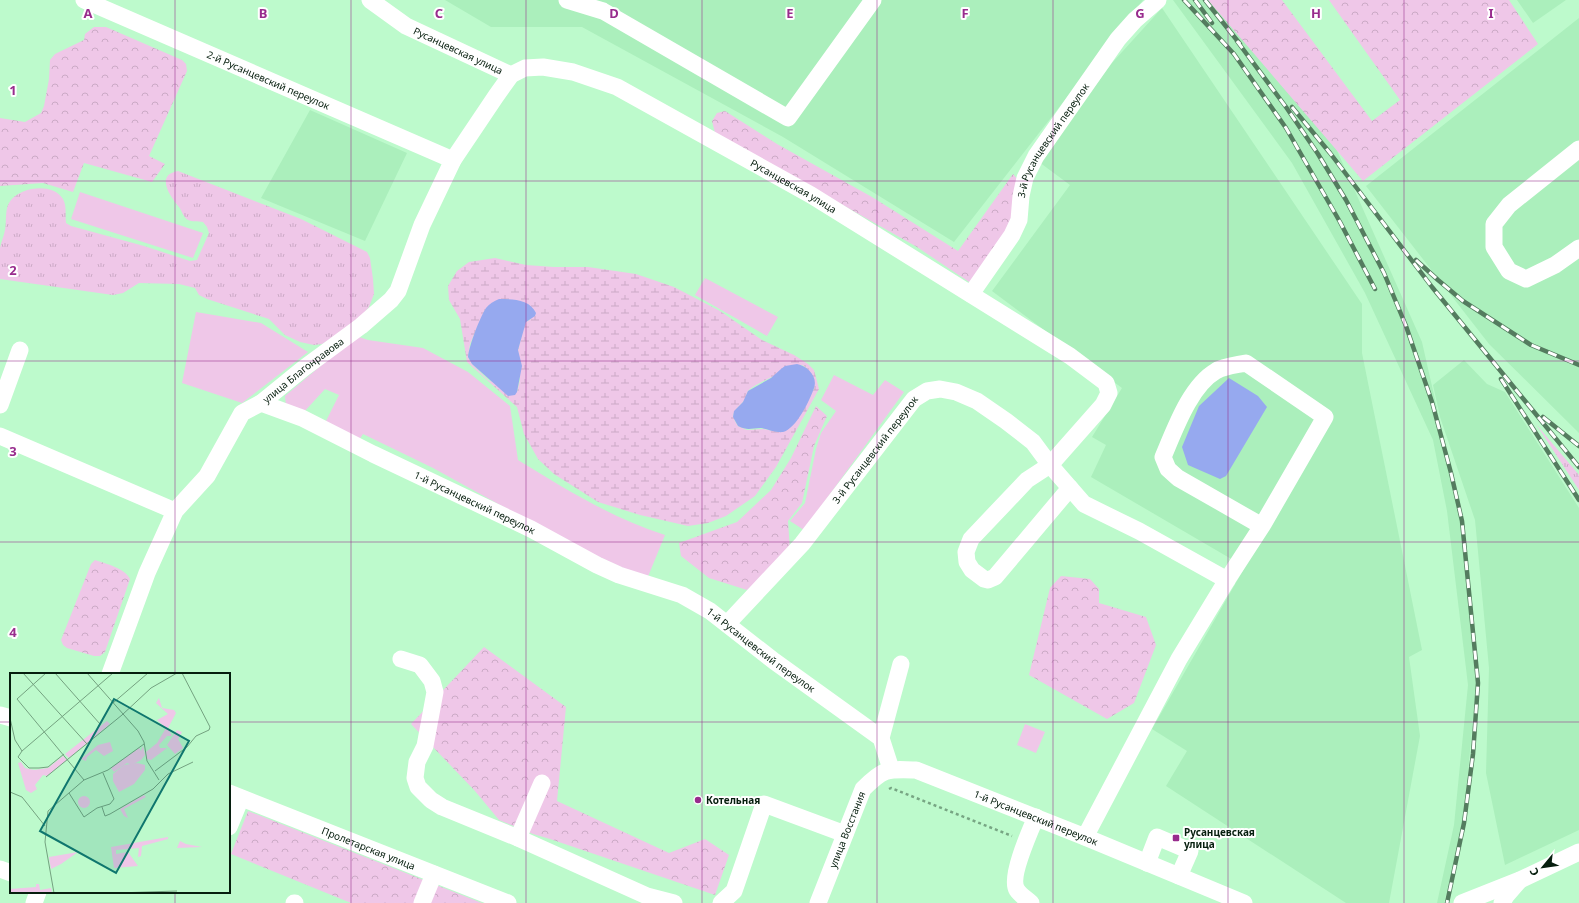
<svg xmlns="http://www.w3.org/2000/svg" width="1579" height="903" font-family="'Noto Sans',sans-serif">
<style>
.built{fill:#abefbc}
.grass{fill:url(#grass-tufts)}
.forest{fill:url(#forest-crowns)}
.wetland{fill:url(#wetland-marsh);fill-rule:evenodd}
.green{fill:#efc7e8}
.water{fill:#96a9ef}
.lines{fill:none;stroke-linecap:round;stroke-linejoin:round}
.path{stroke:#77a583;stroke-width:2.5;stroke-dasharray:3 3;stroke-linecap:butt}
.minor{stroke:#fff;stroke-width:17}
.rail-casing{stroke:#547c5f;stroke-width:4.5}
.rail{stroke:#fff;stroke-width:3;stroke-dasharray:9;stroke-linecap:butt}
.grid{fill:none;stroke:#982c8d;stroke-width:1;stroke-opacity:0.55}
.poi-dot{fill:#982c8d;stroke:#fff;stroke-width:1.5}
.labels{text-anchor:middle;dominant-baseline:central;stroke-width:4;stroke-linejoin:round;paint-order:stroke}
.street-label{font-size:10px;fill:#061e0e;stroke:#fff}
.poi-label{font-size:10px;font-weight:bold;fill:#061e0e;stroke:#fff;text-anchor:start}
.inset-road{fill:none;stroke:#74a280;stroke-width:1}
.view{fill:#0f766e;fill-opacity:0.15;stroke:#0f766e;stroke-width:2}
.inset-edge{fill:none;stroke:#061e0e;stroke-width:2}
.grid-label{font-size:13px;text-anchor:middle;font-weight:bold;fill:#982c8d;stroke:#fff;stroke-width:4;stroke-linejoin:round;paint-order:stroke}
</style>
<defs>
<pattern id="grass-tufts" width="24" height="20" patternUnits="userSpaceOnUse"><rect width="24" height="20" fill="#efc7e8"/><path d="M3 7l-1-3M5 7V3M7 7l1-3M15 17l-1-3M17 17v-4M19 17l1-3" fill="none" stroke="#cbaac6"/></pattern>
<pattern id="forest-crowns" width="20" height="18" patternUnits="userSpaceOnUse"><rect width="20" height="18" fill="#efc7e8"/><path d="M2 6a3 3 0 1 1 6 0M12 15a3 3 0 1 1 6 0" fill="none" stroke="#cbaac6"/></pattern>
<pattern id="wetland-marsh" width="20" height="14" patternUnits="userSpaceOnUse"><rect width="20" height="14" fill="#efc7e8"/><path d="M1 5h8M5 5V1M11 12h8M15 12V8" fill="none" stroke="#cbaac6"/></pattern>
</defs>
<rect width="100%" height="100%" fill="#bdfacc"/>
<path class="built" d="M 445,0 L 1143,0 L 954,242 L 783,137 L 582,27 L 491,27 Z
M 1173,0 L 1219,0 L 1335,146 L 1422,342 L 1460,510 L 1476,685 L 1463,827 L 1444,903 L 1437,903 L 1454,825 L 1468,685 L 1447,511 L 1433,440 L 1365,293 L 1292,163 Z
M 1517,0 L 1566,0 L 1533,23 Z
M 1162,8 L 1362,304 L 1362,353 L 1422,650 L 1409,657 L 1420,736 L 1389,903 L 1346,903 L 1166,786 L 1187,751 L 1152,729 L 1245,567 L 1091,477 L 1106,445 L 1092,437 L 1122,388 L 992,291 L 1070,185 L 1039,162 L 1112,63 Z
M 1579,18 L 1579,433 L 1489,344 L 1366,186 Z
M 310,110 L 407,153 L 365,241 L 261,198 Z
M 1464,360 L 1487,384 L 1505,392 L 1579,508 L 1579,830 L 1505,865 L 1486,773 L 1489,668 L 1475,520 L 1440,417 L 1433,385 Z"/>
<path class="grass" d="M 178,171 L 301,219 L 367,252 L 370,258 L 373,279 L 374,294 L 369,307 L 363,314 L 334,337 L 322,344 L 314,345 L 300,342 L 285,335 L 269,319 L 207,299 L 199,295 L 195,288 L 179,284 L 139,283 L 123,293 L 113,295 L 0,279 C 0,269 0,257 0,248 C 1,242 4,236 5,230 C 7,221 4,208 11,200 C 21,187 53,182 63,199 C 67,206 65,215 66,223 L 71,226 L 144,246 L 190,261 L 197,260 L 209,233 L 207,227 L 203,222 C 198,221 192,222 188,220 C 183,217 182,211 179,207 C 170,196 155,175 178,171 Z
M 1536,424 L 1579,475 L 1579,490 Z"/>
<path class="forest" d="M 1208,0 L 1282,0 L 1372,121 L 1400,100 L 1329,0 L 1509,0 L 1538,44 L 1363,181 Z
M 94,27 L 106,27 L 182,60 L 186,64 L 187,71 L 149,156 L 165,164 L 152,182 L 84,163 L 73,192 L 43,183 L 0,186 L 0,118 L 25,122 L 41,113 L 44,106 L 49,79 L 50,60 L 55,54 L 84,40 L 85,34 Z
M 725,111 L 777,144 L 872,197 L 958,251 L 1013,174 L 1021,183 L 1015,221 L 972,284 L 917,247 L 715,133 L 712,121 L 717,113 Z
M 816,406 L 827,416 L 814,446 L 802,503 L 788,521 L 790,550 L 773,569 L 747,590 L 709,578 L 681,556 L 679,543 L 737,522 L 771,490 L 791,458 Z
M 95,560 C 106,564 125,568 130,579 L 105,652 L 100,656 L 94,656 L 67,648 L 63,645 L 61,640 L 91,564 Z
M 1061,576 L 1090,579 L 1099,589 L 1099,603 L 1146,617 L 1156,645 L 1134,703 L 1107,719 L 1029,675 L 1050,588 Z
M 484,647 L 566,707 L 557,801 L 669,853 L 705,839 L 729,855 L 715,895 L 550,839 L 533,834 L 499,820 L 475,791 L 411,724 Z
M 248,811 L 482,903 L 351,903 L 231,854 Z"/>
<path class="wetland" d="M 495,258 L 526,265 L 554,267 L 588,267 L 636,274 L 674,287 L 720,311 L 762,340 L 794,355 L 808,364 L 814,370 L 819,389 L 776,467 L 755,496 L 726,516 L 708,523 L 688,526 L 640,515 L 598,502 L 554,474 L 538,459 L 524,434 L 517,407 L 467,362 L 460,319 L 449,300 L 448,286 L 457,271 L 469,262 ZM 503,299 L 518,301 L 531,319 L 526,322 L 524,325 L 518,350 L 520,380 L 517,392 L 488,380 L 472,364 L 468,357 L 470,344 L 485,310 ZM 802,365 C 810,369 815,379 814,389 L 780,432 L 763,429 L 747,430 L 738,426 C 729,413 735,411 743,402 C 746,399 746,395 748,391 C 756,382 789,370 802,365 Z"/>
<path class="green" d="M 80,192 L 203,233 L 193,258 L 71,219 Z
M 705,278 L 778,317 L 767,336 L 695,295 Z
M 196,312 L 261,323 L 308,352 L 242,403 L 182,383 Z
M 356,336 L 368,340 L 423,348 L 468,372 L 510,406 L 518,460 C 565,489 612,518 665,535 L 647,579 L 571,544 L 433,468 L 363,434 L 359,440 L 325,423 L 339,395 L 325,389 L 303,413 L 286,406 L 285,396 Z
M 834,375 L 873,395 L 885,380 L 904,392 L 804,530 L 790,521 L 805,503 L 816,449 L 821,433 L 836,411 L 821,400 Z
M 1025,724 L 1045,732 L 1036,753 L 1017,745 Z"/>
<path class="water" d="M 499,299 C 512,299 530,299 536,313 L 535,316 L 526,322 L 518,350 L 522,366 L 517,392 L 515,395 L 508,396 L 472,364 L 468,357 C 469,346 480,317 486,308 C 489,304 494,301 499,299 Z
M 797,364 C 808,366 818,377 814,388 C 810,400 796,429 783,432 C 776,433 768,429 761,428 C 751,428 748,431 738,426 L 733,417 L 734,411 L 743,402 L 748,391 L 771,378 L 781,369 L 785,366 Z
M 1229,378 L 1258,396 L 1267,407 L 1226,476 L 1220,479 L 1188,465 L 1182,447 L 1199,406 Z"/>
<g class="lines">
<path class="path" d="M 889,789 L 891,788 L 1012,836"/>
<g class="minor">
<path id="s1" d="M 84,0 L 453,160"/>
<path id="s2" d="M 370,0 L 406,26 L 511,75"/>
<path d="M 567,0 L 603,11 L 788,118 L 873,0"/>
<path d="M 1579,149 L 1509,205 L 1494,224 L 1494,247 L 1509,271 L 1526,279 L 1555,265 L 1579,248"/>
<path id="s3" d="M 971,294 L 1012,235 L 1019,220 L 1021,196 L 1025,178 L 1036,156 L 1118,39 L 1135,20 L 1158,0"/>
<path id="s4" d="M 261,403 L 302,418 L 373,454 L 531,529 L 597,565 L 619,575 L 682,595 L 710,611 L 774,661 L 881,738 L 891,769"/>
<path d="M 0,405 L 20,350"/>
<path d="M 0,436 L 175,511"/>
<path d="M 1227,580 L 1262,526 L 1325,417 L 1246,363 C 1237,365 1224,366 1216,371 C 1190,386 1175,429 1163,457 L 1168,469 L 1178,478 L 1262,526"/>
<path id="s5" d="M 727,624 L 802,544 L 914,399 L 927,391 L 940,389 L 956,392 L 977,401 L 1006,421 L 1033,442 L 1050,465 L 1084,504 L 1139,531 L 1227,580 L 1179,659 L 1085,837"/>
<path d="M 401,659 L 420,665 L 432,681 L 435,692 L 425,746 L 417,762 L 415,778 L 418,787 L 431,800 L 442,807 L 518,838 L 647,896 L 674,903"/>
<path id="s6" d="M 110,674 L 147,573 L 175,511 L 207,476 L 242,413 L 261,403 L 304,368 L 361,326 L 391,300 L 398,291 L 422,225 L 453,160 L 496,96 L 511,75 L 525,68 L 543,67 L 573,72 L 617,87 L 811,195 L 1070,356 L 1106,383 L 1109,393 L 1103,405 L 1050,465 L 1027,480 L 971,539 L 966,552 L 967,562 L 972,570 L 984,579 L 988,580 L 995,577 L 1070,488"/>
<path d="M 0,715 L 11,718"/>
<path d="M 881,738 L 901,664"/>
<path id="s7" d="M 229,793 L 508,903"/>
<path d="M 229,827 L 241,798"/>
<path d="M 518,838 L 542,783"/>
<path d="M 1147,863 L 1157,837 L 1190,851 L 1179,876"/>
<path d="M 0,869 L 11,873"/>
<path d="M 34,903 L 38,892"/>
<path d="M 294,903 L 295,903"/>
<path d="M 422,903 L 434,874"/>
<path d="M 721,903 L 734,891 L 764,804 L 845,834"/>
<path id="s8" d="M 818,903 L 863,789 C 884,768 887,769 916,770 L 1085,837 L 1244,903"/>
<path d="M 1031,903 C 1027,899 1020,895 1017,890 C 1009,878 1030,831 1036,817"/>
<path d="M 1462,903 L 1520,880 L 1579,852"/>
<path d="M 1502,903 L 1506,896 L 1519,881"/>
</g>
<g class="rail-casing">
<path id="rail" d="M 1184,0 L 1234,54 L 1286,128 L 1340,222 L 1375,289
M 1195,0 L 1212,23
M 1205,0 L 1240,44
M 1237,41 L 1286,107 L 1318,154 L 1346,200 L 1384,273 L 1406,326 L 1432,402 L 1451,473 L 1462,521 L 1478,683 L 1473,754 L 1464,823 L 1447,903
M 1292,107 L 1330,153 L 1432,287 L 1579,467
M 1416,260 L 1438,280 L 1463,301 L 1531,345 L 1579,365
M 1501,379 L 1579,500
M 1543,417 L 1579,446"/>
</g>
<use href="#rail" class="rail"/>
</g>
<path class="grid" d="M 175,0 L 175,674M 351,0 L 351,903M 526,0 L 526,903M 702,0 L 702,903M 877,0 L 877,903M 1053,0 L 1053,903M 1228,0 L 1228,903M 1404,0 L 1404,903M 0,181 L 1579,181M 0,361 L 1579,361M 0,542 L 1579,542M 0,722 L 11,722M 229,722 L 1579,722M 175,892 L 175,903"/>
<g class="poi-dot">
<circle cx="698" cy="800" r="4"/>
<rect x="1172" y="834" width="8" height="8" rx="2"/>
</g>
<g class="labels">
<g class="street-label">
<text stroke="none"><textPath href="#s2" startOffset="102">Русанцевская улица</textPath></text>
<text stroke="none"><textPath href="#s1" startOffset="201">2-й Русанцевский переулок</textPath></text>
<text stroke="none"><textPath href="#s3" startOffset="177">3-й Русанцевский переулок</textPath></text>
<text stroke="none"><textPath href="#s6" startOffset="1052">Русанцевская улица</textPath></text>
<text stroke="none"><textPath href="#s6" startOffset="370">улица Благонравова</textPath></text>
<text stroke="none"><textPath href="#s5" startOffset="229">3-й Русанцевский переулок</textPath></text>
<text stroke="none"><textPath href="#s4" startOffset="236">1-й Русанцевский переулок</textPath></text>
<text stroke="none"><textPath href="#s4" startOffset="560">1-й Русанцевский переулок</textPath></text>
<text stroke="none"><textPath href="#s8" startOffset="311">1-й Русанцевский переулок</textPath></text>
<text stroke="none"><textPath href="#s8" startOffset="79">улица Восстания</textPath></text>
<text stroke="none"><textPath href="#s7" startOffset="150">Пролетарская улица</textPath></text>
</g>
<g class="poi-label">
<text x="706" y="800">Котельная</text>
<text x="1184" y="832">Русанцевская<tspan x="1184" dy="12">улица</tspan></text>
</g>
</g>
<g transform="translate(10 673)">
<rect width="220" height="220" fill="#bdfacc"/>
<path d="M 149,25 L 152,35 L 164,37 L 166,40 L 158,55 L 162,63 L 157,63 L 149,72 L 150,75 L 157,75 L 141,87 L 137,86 L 136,79 L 147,70 L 156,55 L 147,47 L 158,41 L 146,30 ZM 53,83 L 57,87 L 37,103 L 33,102 L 25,112 L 27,116 L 21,120 L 16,117 L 8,90 L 11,89 L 15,95 L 24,97 L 38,95 ZM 68,179 L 51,191 L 41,196 L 39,184 Z" fill="#efc7e8"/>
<path d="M 97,48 L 100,51 L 59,85 L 55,81 ZM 167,57 L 172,59 L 168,66 L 173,75 L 165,81 L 157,72 ZM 100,69 L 103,78 L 94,83 L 86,77 L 77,84 L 76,88 L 71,86 L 88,72 ZM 134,122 L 136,124 L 114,136 L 118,145 L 114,143 L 110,136 ZM68 129a6 6 0 1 1 12 0a6 6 0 1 1-12 0ZM 158,164 L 158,166 L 132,173 L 131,183 L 128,184 L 129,175 L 106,177 L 106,181 L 118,179 L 128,193 L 104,195 L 101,174 ZM 170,168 L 176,171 L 192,174 L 167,175 ZM 26,211 L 29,211 L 30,217 L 41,215 L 42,220 L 0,220 L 0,216 L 26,214 Z" fill="#efc7e8"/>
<path d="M 127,90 L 135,92 L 135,97 L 124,111 L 109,119 L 103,108 L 103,101 L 114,92 Z" fill="#efc7e8"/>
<path d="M 133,73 L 135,82 L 131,87 L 122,92 L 117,90 L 104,99 L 101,95 L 129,75 L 131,78 Z" fill="#efc7e8"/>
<path class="inset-road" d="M 13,0 L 77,71M 45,0 L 90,51M 77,0 L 128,58 L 134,69 L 137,88 L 149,107M 7,26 L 74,107M 7,26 L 36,0M 103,30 L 138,0M 0,45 L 5,67 L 12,78M 54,81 L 38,94 L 29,95 L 19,95 L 8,84 L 12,78 L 103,0M 145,98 L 177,74 L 186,63 L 199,57 L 200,54 L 172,0M 36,104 L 112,42 L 141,15 L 167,0M 0,119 L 12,124 L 35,153M 59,120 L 74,144 L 87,135 L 100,131 L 104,126 L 93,100M 92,134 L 95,143 L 100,141 L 143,116 L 158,101 L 183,89M 44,220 L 35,169 L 38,138 L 74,107 L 98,97 L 134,71M 107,220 L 167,218"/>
<path class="view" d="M 104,26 L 179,68 L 106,200 L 30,158 Z"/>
<rect width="220" height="220" class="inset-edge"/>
</g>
<g class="grid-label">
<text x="88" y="18">A</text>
<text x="263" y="18">B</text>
<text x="439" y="18">C</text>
<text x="614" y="18">D</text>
<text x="790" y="18">E</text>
<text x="965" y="18">F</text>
<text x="1140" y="18">G</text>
<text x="1316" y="18">H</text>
<text x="1491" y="18">I</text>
<text x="13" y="95">1</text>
<text x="13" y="275">2</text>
<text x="13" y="456">3</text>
<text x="13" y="637">4</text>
</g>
<g transform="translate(1543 867) rotate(241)" stroke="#ffffff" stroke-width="3" paint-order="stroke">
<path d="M0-3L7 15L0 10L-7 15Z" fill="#061e0e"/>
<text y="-6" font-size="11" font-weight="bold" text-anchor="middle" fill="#061e0e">С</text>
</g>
</svg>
